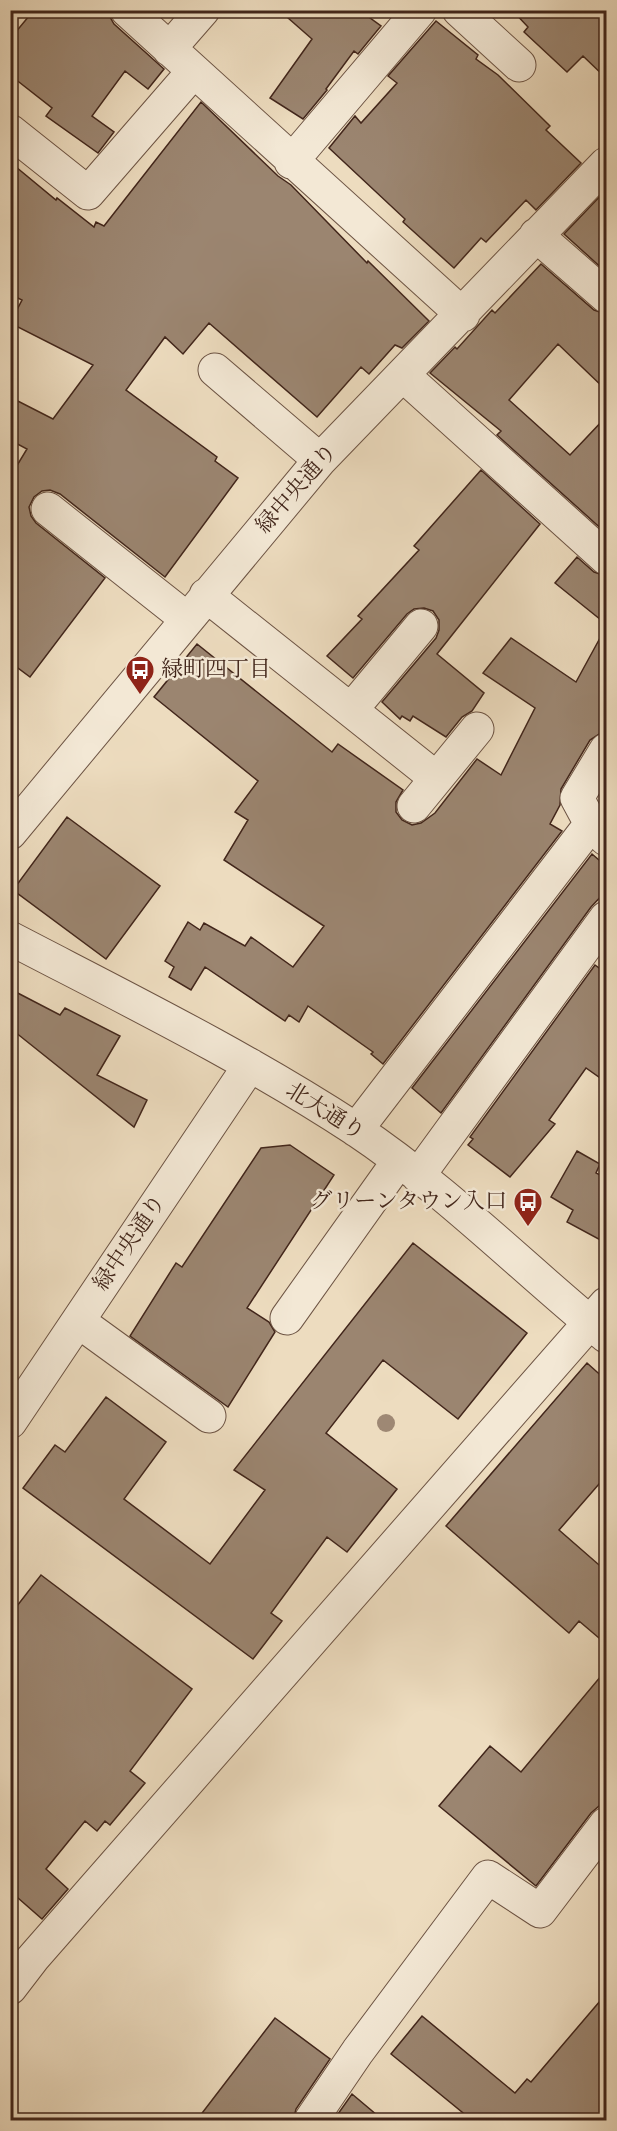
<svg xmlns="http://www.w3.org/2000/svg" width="617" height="2131" font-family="'Old Standard TT','Noto Serif JP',serif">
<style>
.building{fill:#9b8570;stroke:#42261b;stroke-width:1.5}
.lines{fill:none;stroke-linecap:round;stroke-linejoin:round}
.minor-casing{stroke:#6d5444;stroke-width:35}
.minor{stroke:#f3e8d5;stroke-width:33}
.tree{fill:#9e8874}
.labels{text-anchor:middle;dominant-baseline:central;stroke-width:5;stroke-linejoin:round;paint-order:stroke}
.street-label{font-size:22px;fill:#42261b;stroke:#f3e8d5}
.poi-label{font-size:22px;fill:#42261b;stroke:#f3e8d5;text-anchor:start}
</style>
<rect width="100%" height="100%" fill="#eddcbf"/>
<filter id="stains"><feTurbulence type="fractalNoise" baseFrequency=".00333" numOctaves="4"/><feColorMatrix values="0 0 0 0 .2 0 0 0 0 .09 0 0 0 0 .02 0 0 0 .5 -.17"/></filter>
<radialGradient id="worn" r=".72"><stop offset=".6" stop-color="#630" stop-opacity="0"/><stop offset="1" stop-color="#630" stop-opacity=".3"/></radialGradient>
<path class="building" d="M 34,10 L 106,10 L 114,24 L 164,69 L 148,89 L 125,71 L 92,116 L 114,132 L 98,153 L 46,116 L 52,108 L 10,75 L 10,39 Z
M 279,10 L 359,10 L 381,26 L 358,54 L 354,51 L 326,89 L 327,90 L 303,119 L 270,98 L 312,39 Z
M 512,10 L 606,10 L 606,78 L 583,56 L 567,72 L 524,32 L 528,27 Z
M 436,21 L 478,55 L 476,59 L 498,75 L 550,126 L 546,130 L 581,163 L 536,210 L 526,200 L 486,242 L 481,238 L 454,268 L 403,222 L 405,219 L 329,148 L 355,116 L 361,123 L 397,83 L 388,76 Z
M 201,102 L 278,176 L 291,185 L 367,263 L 368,261 L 429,321 L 402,348 L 395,345 L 369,374 L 361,367 L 317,417 L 209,323 L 183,354 L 165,337 L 126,390 L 217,457 L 215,461 L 238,478 L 165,577 L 60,494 L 50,490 L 42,491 L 34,497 L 29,507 L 31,516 L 36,523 L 105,578 L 30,677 L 10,662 L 10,477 L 27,449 L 10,440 L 10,397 L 53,419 L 93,365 L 10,323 L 22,300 L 10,294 L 10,162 L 56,200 L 57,198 L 94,227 L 96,222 L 104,226 Z
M 606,190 L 606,272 L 564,234 Z
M 541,264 L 594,310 L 606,314 L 606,390 L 558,344 L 509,400 L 570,455 L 606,417 L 606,533 L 497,435 L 501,431 L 430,373 L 455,347 L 457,349 L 492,310 L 495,313 Z
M 481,470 L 540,524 L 437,654 L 484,693 L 472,711 L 462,717 L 446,737 L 413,716 L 410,721 L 402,716 L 400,719 L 382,702 L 436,638 L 439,630 L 439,620 L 433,611 L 424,608 L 414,609 L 407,614 L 353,678 L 327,656 L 362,619 L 358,616 L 419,550 L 414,546 Z
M 577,557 L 594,572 L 606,576 L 606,624 L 555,583 Z
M 606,627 L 606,721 L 601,733 L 590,740 L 561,789 L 560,805 L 550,824 L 562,831 L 383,1064 L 371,1054 L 373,1052 L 308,1006 L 299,1022 L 289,1015 L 285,1021 L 205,967 L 191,990 L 169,977 L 174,967 L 165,961 L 188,922 L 200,930 L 204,923 L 245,946 L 251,937 L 293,967 L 324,926 L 224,860 L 248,820 L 235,812 L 258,781 L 154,697 L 197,644 L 332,752 L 338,744 L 403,790 L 396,802 L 396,812 L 402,820 L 412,825 L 421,823 L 435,813 L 477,759 L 501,775 L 535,708 L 483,673 L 511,638 L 576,682 Z
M 67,817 L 160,886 L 106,959 L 13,890 Z
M 592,854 L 606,866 L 606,891 L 591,907 L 441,1113 L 412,1088 Z
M 595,965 L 606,973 L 606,1082 L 586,1068 L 549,1120 L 555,1124 L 510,1177 L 468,1145 L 473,1139 L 470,1137 Z
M 10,989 L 60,1015 L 65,1008 L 120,1036 L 97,1075 L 147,1100 L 134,1127 L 10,1028 Z
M 290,1145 L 334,1175 L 247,1308 L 269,1322 L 275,1332 L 228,1407 L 130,1336 L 176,1263 L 182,1267 L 261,1148 Z
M 577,1151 L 600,1164 L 596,1173 L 606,1178 L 606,1243 L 567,1222 L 573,1210 L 551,1197 Z
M 413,1243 L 527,1333 L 458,1419 L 383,1360 L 326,1433 L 397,1489 L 347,1552 L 327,1537 L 271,1613 L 282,1621 L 253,1659 L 23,1488 L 55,1445 L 65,1452 L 106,1397 L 166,1442 L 124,1499 L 210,1564 L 265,1490 L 234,1470 Z
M 587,1363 L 606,1380 L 606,1476 L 559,1530 L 606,1571 L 606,1644 L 579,1621 L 569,1633 L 446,1526 Z
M 41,1575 L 192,1689 L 130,1771 L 145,1783 L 110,1825 L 105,1821 L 97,1831 L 85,1821 L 46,1869 L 68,1889 L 42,1919 L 10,1891 L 10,1615 Z
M 606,1670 L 606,1800 L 591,1813 L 536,1886 L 439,1806 L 490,1746 L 521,1772 Z
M 606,1994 L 606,2111 L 598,2121 L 473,2121 L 391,2054 L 422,2016 L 515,2093 L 527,2079 L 531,2082 Z
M 275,2018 L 330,2059 L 296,2109 L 293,2121 L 196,2121 Z
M 352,2094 L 384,2121 L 333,2121 Z"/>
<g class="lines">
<g class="minor-casing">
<path id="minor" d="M 127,10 L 463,315
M 459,10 L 519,65
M 169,49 L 203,10
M 10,131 L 88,193 L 193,72
M 291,162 L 420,10
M 536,235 L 606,296
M 215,370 L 320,460
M 404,376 L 606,558
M 48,509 L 187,619
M 206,595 L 436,778
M 351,710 L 421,626
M 606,750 L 577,798 L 591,824 L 606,839
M 414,806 L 477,729
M 10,833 L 320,460 L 606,164
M 10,938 C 127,999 245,1057 355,1129 C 445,1189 523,1268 606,1336
M 356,1130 L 591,824
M 418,1176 L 606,918
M 287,1318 L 398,1162
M 78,1321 L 209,1416
M 10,1422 L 250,1065
M 10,1988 L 33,1958 L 606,1304
M 311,2120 L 358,2051 L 488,1877 L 540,1911 L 606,1824"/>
</g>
<use href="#minor" class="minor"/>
</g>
<circle class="tree" cx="386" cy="1423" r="9"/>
<defs>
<g id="bus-pin" transform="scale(1.5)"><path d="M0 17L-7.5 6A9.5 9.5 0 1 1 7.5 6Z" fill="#8f2418" stroke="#f3e8d5"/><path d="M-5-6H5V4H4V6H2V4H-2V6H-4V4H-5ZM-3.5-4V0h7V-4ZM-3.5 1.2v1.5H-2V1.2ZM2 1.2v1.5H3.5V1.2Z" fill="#fff"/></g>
</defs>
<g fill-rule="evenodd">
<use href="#bus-pin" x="140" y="670"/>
<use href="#bus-pin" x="528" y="1202"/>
</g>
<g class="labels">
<g class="street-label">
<text transform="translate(297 489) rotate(-49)">緑中央通り</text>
<text transform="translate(325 1112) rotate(32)">北大通り</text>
<text transform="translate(130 1243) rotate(-56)">緑中央通り</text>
</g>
<g class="poi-label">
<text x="161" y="670">緑町四丁目</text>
<text x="507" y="1202" text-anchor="end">グリーンタウン入口</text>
</g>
</g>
<rect width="617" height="2131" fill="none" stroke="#eddcbf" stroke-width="36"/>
<rect x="12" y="12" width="593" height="2107" fill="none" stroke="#42261b" stroke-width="3"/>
<rect x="18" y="18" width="581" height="2095" fill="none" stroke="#42261b" stroke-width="1.5"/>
<rect width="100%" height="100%" filter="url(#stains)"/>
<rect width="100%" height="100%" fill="url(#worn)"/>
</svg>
